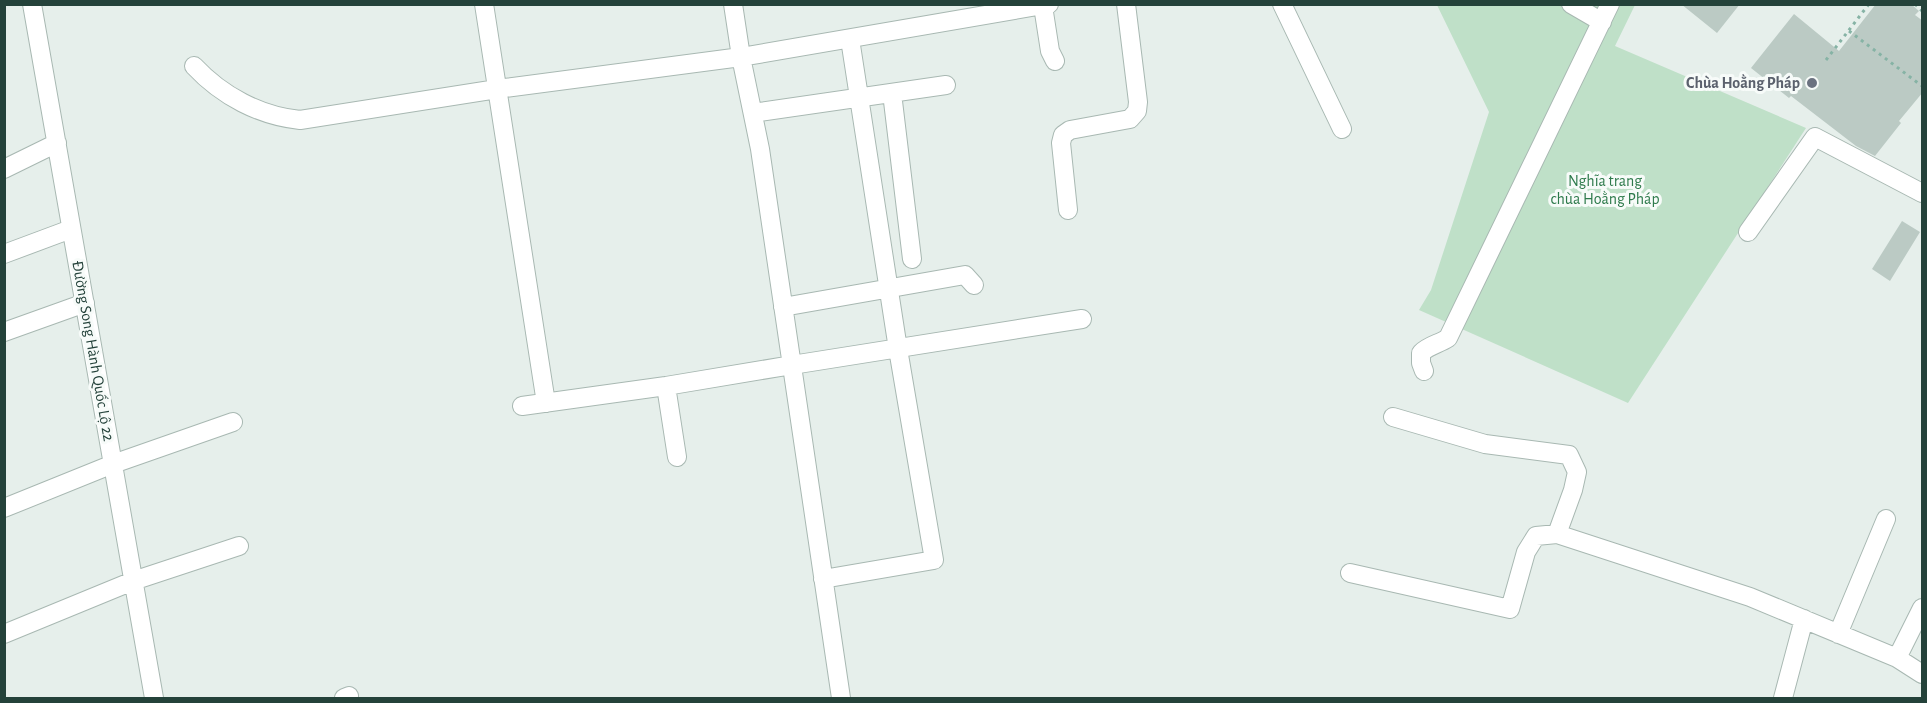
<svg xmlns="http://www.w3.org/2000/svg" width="1927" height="703" font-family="'Alegreya Sans',sans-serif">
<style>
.green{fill:#bfe0c8}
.building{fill:#bbcac4}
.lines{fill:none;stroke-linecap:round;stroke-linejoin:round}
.minor-casing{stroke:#a8b8b2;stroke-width:20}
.path{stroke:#86b3a5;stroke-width:3;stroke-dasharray:3 4.5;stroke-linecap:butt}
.minor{stroke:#fff;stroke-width:18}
.worship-dot{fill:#6b7280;stroke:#f7fbf9;stroke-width:2}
.labels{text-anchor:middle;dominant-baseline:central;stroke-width:6;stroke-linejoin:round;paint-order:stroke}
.worship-label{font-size:16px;font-weight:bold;fill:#5b616d;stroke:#f7fbf9;text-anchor:end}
.park-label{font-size:16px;fill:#2d7a4b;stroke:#f7fbf9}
.street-label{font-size:16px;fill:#24423a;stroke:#f7fbf9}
</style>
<rect width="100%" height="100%" fill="#e6efeb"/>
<path class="green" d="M 1437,5 L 1635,5 L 1615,46 L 1806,128 L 1628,403 L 1419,310 L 1431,290 L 1489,112 Z"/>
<path class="building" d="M 1681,4 L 1740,4 L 1717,33 Z
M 1876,4 L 1911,4 L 1919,11 L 1915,15 L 1923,21 L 1923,92 L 1899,121 L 1901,123 L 1875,156 L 1856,146 L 1791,96 L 1789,98 L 1751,68 L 1794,14 L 1839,51 Z
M 1902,221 L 1920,232 L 1890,281 L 1872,269 Z"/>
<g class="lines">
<g class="minor-casing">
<path id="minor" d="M 32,4 L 154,698
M 484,4 L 546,403
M 733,4 L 741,57 L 760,149 L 841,698
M 1282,4 L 1342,129
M 1571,4 L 1602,22
M 1043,6 L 1050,51 L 1055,61
M 194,66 C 222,96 260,116 300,120 L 497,89 L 741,57 L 1049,4
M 892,93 L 912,259
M 753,113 L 946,85
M 4,169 L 57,143
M 1068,210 L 1061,143 L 1063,135 L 1070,130 L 1130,119 L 1137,111 L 1138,102 L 1126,4
M 1748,232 L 1815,137 L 1922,193
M 4,254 L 71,229
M 783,307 L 965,275 L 974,285
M 4,332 L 85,303
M 1424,371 L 1421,363 L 1421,353 C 1429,345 1439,344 1448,338 L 1610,4
M 666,386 L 677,457
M 522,406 L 666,386 L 792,365 L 1082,319
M 1393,417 L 1485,444 L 1569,455 L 1577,472 L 1573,490 L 1557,534
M 4,508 L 113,464 L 233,422
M 1350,573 L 1510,609 L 1526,552 L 1536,536 L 1557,534 L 1750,597 L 1897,658 L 1922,674
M 823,579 L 934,560 L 898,349 L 850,39
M 4,634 L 133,581 L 239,546
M 1838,634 L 1886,519
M 1897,658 L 1922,608
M 344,698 L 349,696
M 1783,698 L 1804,619"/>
</g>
<path class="path" d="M 1915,4 L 1922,11
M 1849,31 L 1922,86
M 1826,60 L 1869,4"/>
<use href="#minor" class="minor"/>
</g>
<circle class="worship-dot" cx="1812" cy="83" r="6"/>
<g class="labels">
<g class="worship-label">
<text x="1800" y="83">Chùa Hoằng Pháp</text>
</g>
<g class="park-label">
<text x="1605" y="181">Nghĩa trang<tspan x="1605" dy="18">chùa Hoằng Pháp</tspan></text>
</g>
<g class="street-label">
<text transform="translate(93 351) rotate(80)">Đường Song Hành Quốc Lộ 22</text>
</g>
</g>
<rect width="1927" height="703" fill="none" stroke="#24423a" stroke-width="12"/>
</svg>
